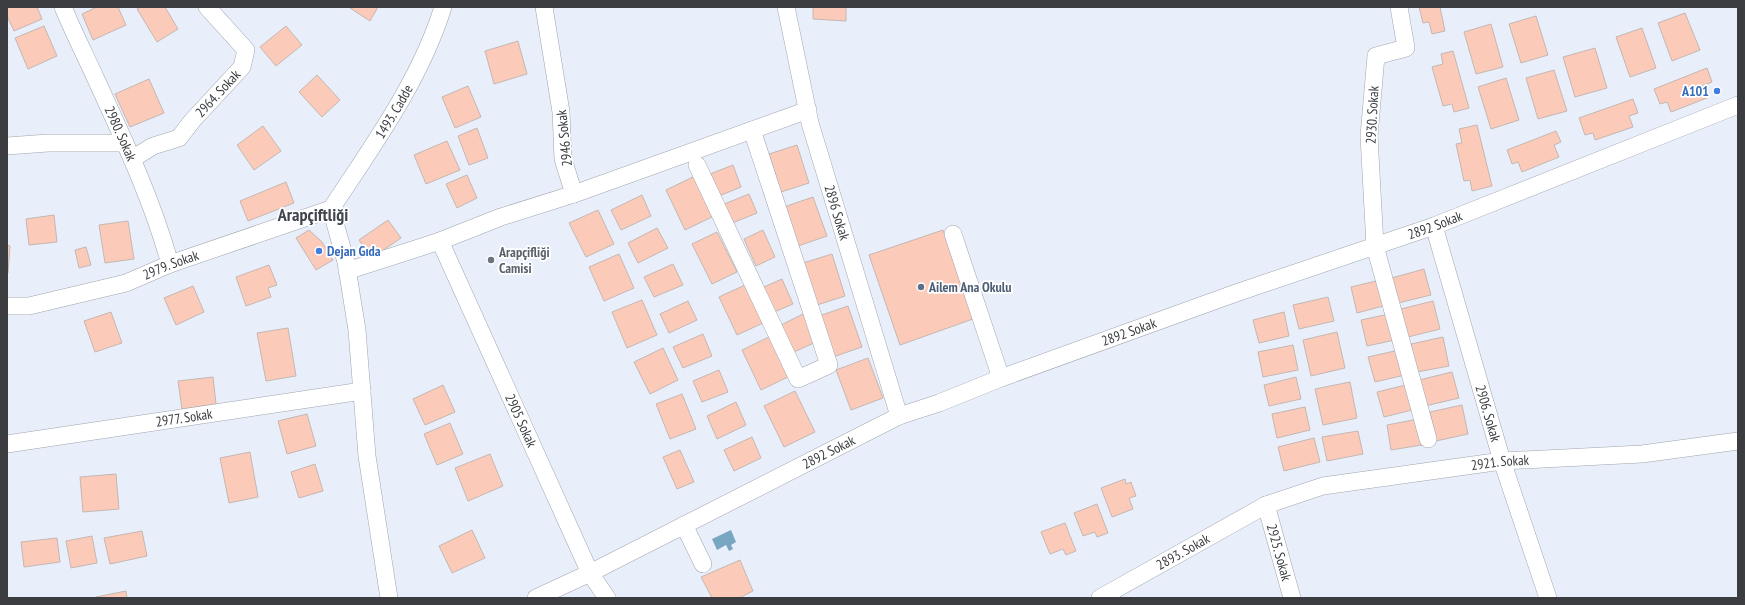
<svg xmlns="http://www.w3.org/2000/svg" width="1745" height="605" font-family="'PT Sans Narrow',sans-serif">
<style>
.water{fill:#79a6c0}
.building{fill:#fccab9;stroke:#c4b7b2}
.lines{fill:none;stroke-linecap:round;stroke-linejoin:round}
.minor-casing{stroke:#9fa5af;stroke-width:18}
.minor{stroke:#fff;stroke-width:17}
.shop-dot{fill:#3f7fe0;stroke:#fff;stroke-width:1.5}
.worship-dot{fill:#6b7280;stroke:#fff;stroke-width:1.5}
.service-dot{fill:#5c6f8a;stroke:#fff;stroke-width:1.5}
.labels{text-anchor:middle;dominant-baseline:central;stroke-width:3.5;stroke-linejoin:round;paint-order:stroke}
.shop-label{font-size:14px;font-weight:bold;fill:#366cbe;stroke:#fff;text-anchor:end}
.street-label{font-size:14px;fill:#3a3c40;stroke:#fff}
.worship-label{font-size:14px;font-weight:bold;fill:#5b616d;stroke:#fff;text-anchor:start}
.service-label{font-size:14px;font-weight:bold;fill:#4e5e75;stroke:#fff;text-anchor:start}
.district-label{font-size:18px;font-weight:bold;fill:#3f444d;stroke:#fff}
</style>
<rect width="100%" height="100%" fill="#e9effa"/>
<path class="water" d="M 731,530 L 736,542 L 731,545 L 733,549 L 729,551 L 726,545 L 717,550 L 712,539 Z"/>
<path class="building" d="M 7,7 L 37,7 L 42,19 L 14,31 L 7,16 Z
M 97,7 L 118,7 L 126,25 L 93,40 L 82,14 Z
M 141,7 L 165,7 L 178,29 L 157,42 L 137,9 Z
M 350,7 L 378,7 L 370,21 L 350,8 Z
M 813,7 L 846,7 L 846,21 L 813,19 Z
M 1419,7 L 1440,7 L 1445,31 L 1432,34 L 1429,22 L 1423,23 Z
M 1685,13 L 1700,50 L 1672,61 L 1658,23 Z
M 1536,16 L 1548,55 L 1521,63 L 1509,24 Z
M 1491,24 L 1503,67 L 1476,74 L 1464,32 Z
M 44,26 L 57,56 L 28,69 L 15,38 Z
M 286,26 L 302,45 L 276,66 L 260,47 Z
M 1642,28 L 1656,68 L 1630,77 L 1616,37 Z
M 518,41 L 527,74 L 494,84 L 485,51 Z
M 1595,48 L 1607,88 L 1575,97 L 1563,57 Z
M 1453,51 L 1469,108 L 1454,112 L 1452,104 L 1443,106 L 1432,67 L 1443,64 L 1441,54 Z
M 1707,68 L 1712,82 L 1702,86 L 1707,98 L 1671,112 L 1667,102 L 1660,104 L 1654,89 Z
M 1554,70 L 1567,111 L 1538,119 L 1526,78 Z
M 317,75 L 340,100 L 322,117 L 299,92 Z
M 1506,78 L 1519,120 L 1491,129 L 1478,87 Z
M 149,79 L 164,113 L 130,127 L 115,94 Z
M 468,86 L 481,117 L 455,128 L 442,97 Z
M 1633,99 L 1638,113 L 1629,116 L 1633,127 L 1595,140 L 1593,133 L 1585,135 L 1579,118 Z
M 1477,125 L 1492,186 L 1472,191 L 1470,180 L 1464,181 L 1456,144 L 1462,143 L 1459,129 Z
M 263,126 L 281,151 L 254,170 L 237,145 Z
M 477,128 L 488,158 L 469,165 L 458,136 Z
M 1556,131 L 1561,142 L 1554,145 L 1559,157 L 1522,172 L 1518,162 L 1512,164 L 1507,150 Z
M 447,141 L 460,170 L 426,184 L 414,155 Z
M 797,145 L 809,183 L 781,192 L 769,154 Z
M 733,165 L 741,187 L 719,196 L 710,174 Z
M 467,175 L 477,198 L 457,208 L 446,184 Z
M 695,176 L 714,216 L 685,230 L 666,190 Z
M 286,182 L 294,203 L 248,221 L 240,201 Z
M 749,194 L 757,213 L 730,224 L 722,205 Z
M 642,195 L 651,216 L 621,230 L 611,210 Z
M 813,197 L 827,236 L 798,246 L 784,207 Z
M 598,210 L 614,244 L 586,257 L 569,223 Z
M 54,215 L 57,242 L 29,245 L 26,219 Z
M 388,220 L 401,238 L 372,258 L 359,240 Z
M 128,221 L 134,259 L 105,263 L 99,225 Z
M 657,228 L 668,248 L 638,263 L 628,243 Z
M 309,230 L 322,242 L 333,260 L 316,270 L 296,238 Z
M 763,230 L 775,257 L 756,266 L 744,239 Z
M 943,230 L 973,319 L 900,345 L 869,255 Z
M 717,232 L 737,272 L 712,284 L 692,244 Z
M 7,245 L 10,246 L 8,273 L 7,273 Z
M 86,247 L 91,265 L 79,268 L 75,250 Z
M 619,254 L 634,288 L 604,301 L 589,267 Z
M 832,254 L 845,296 L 817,305 L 803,263 Z
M 673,264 L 683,285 L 654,297 L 644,277 Z
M 269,265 L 277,285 L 268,288 L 271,297 L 246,306 L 236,277 Z
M 1424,269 L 1431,295 L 1398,303 L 1392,278 Z
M 782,279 L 793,304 L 774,312 L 764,287 Z
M 1380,280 L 1387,305 L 1357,313 L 1351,287 Z
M 745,285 L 763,323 L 737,335 L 719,297 Z
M 193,286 L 204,312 L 176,325 L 164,298 Z
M 1328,297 L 1334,321 L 1299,329 L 1293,305 Z
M 642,300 L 657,335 L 627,348 L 612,312 Z
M 688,301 L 697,320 L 669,333 L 660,314 Z
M 1433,301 L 1440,329 L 1408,337 L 1401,309 Z
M 848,306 L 862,347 L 833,357 L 819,316 Z
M 111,312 L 122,343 L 95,352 L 84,321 Z
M 1284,312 L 1289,336 L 1259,343 L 1253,320 Z
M 803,314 L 816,342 L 794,352 L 781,325 Z
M 1389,314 L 1395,340 L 1367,346 L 1361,320 Z
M 288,328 L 296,376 L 266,381 L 257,333 Z
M 1337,332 L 1345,368 L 1311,376 L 1303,340 Z
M 703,334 L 712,356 L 683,368 L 673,347 Z
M 769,337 L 788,377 L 761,390 L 742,350 Z
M 1443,337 L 1449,366 L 1417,372 L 1411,344 Z
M 1293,345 L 1298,370 L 1263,377 L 1258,352 Z
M 663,348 L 678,380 L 650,394 L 634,362 Z
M 1399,350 L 1405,375 L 1375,382 L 1368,357 Z
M 868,358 L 883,398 L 851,410 L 836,370 Z
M 719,370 L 728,392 L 702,402 L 693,381 Z
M 1452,372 L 1459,398 L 1425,406 L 1419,380 Z
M 213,377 L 216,404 L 182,409 L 178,381 Z
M 1296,377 L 1301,399 L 1269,406 L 1264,385 Z
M 1350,382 L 1357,418 L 1323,425 L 1315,389 Z
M 1410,384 L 1416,409 L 1384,417 L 1377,392 Z
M 443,385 L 455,412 L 425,425 L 413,399 Z
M 795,391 L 815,432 L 784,447 L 764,406 Z
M 682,394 L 696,429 L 670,439 L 656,404 Z
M 736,402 L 746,425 L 717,439 L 707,416 Z
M 1462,405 L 1468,434 L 1436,441 L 1430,412 Z
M 1305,407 L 1310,430 L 1277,438 L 1272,414 Z
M 307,414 L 316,446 L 287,454 L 278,421 Z
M 1418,419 L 1422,445 L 1391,450 L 1387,425 Z
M 450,423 L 463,454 L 437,465 L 424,434 Z
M 1358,431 L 1363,454 L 1327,461 L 1322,437 Z
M 752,437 L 761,458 L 734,471 L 724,450 Z
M 1314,438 L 1320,462 L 1284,471 L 1278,447 Z
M 680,450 L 694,482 L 677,489 L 663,457 Z
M 250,452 L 258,497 L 229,503 L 220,458 Z
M 490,454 L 503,486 L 468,501 L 455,468 Z
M 315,464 L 323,491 L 299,498 L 291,472 Z
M 116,474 L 119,509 L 83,512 L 80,477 Z
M 1125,479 L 1126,484 L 1131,482 L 1136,496 L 1129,498 L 1133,509 L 1112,517 L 1101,488 Z
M 1097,504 L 1108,533 L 1097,537 L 1095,532 L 1083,536 L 1074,513 Z
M 1065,523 L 1076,551 L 1066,555 L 1063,549 L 1050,554 L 1041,532 Z
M 472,530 L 485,558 L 452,573 L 439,546 Z
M 142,531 L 147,556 L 110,564 L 104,538 Z
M 92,536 L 97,563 L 71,568 L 66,541 Z
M 57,538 L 60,562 L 24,567 L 21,542 Z
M 740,560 L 753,591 L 739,598 L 712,598 L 701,577 Z
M 126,591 L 127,598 L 97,598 L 96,597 Z"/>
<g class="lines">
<g class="minor-casing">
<g id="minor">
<path id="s1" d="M 63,7 C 73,31 84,53 95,77 C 123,138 152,199 170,264"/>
<path id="s2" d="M 786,7 L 810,123 L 899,416"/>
<path d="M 1399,7 L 1406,48 L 1376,56 L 1369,136 L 1375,246 L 1428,439"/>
<path d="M 7,146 L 48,143 L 125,143"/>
<path id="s3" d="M 132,159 L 153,146 L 179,138 L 192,121 L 242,67 L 246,50 L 207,7"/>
<path d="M 697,165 L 798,379 L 829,365 L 752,130"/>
<path d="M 574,194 L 808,110"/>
<path d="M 331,209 L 346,262 L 357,330 L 367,456 L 389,598"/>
<path id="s4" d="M 331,209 C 373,145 420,81 443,7"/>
<path id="s5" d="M 1434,226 L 1502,461 L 1548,598"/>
<path d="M 953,234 L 1001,378"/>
<path id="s6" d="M 440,241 L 590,573 L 607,598"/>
<path d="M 347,271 L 440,241 L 501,217 L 574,194 L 563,159 L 561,112 L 544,7"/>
<path id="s7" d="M 7,306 L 29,306 L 126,283 L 170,264 L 331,209"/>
<path id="s8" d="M 7,444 L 362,391"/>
<path id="s9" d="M 1266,505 L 1292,598"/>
<path d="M 684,525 L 703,564"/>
<path id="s10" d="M 536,598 L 590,573 L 899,416 L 939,403 L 1001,378 L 1236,293 L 1434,226 L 1738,105"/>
<path id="s11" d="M 1100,598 L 1266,505 L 1323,486 L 1502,461 L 1642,454 L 1738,441"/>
</g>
</g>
<use href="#minor" class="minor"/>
</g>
<g class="shop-dot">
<circle cx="1717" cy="91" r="4"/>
<circle cx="319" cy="251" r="4"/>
</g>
<circle class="worship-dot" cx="491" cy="260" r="4"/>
<circle class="service-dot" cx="921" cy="287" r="4"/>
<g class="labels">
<g class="shop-label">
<text x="1709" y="91">A101</text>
<text x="327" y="251" text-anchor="start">Dejan Gıda</text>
</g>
<g class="street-label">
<text stroke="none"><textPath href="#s3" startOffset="111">2964. Sokak</textPath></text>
<text stroke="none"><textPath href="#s4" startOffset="116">1493. Cadde</textPath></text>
<text transform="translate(1372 115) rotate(-87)">2930. Sokak</text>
<text stroke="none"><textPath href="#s1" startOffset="139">2980. Sokak</textPath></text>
<text transform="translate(564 138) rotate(-96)">2946 Sokak</text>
<text stroke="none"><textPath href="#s2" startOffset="212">2896 Sokak</textPath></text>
<text stroke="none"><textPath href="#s10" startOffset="975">2892 Sokak</textPath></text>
<text stroke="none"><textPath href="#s7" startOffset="170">2979. Sokak</textPath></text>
<text stroke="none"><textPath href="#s10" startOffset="651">2892 Sokak</textPath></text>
<text stroke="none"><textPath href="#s5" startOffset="195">2906. Sokak</textPath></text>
<text stroke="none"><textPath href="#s8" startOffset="179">2977. Sokak</textPath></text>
<text stroke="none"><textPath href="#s6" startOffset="197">2905 Sokak</textPath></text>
<text stroke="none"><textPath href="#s10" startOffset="327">2892 Sokak</textPath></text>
<text stroke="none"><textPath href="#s11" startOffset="429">2921. Sokak</textPath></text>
<text stroke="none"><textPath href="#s11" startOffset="95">2893. Sokak</textPath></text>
<text stroke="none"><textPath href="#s9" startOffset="49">2925. Sokak</textPath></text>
</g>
<g class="worship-label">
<text x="499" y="252">Arapçifliği<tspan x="499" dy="16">Camisi</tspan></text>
</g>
<g class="service-label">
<text x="929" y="287">Ailem Ana Okulu</text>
</g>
<g class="district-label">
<text x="313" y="214">Arapçiftliği</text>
</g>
</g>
<rect width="1745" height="605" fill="none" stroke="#3a3c40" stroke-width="16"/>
</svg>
